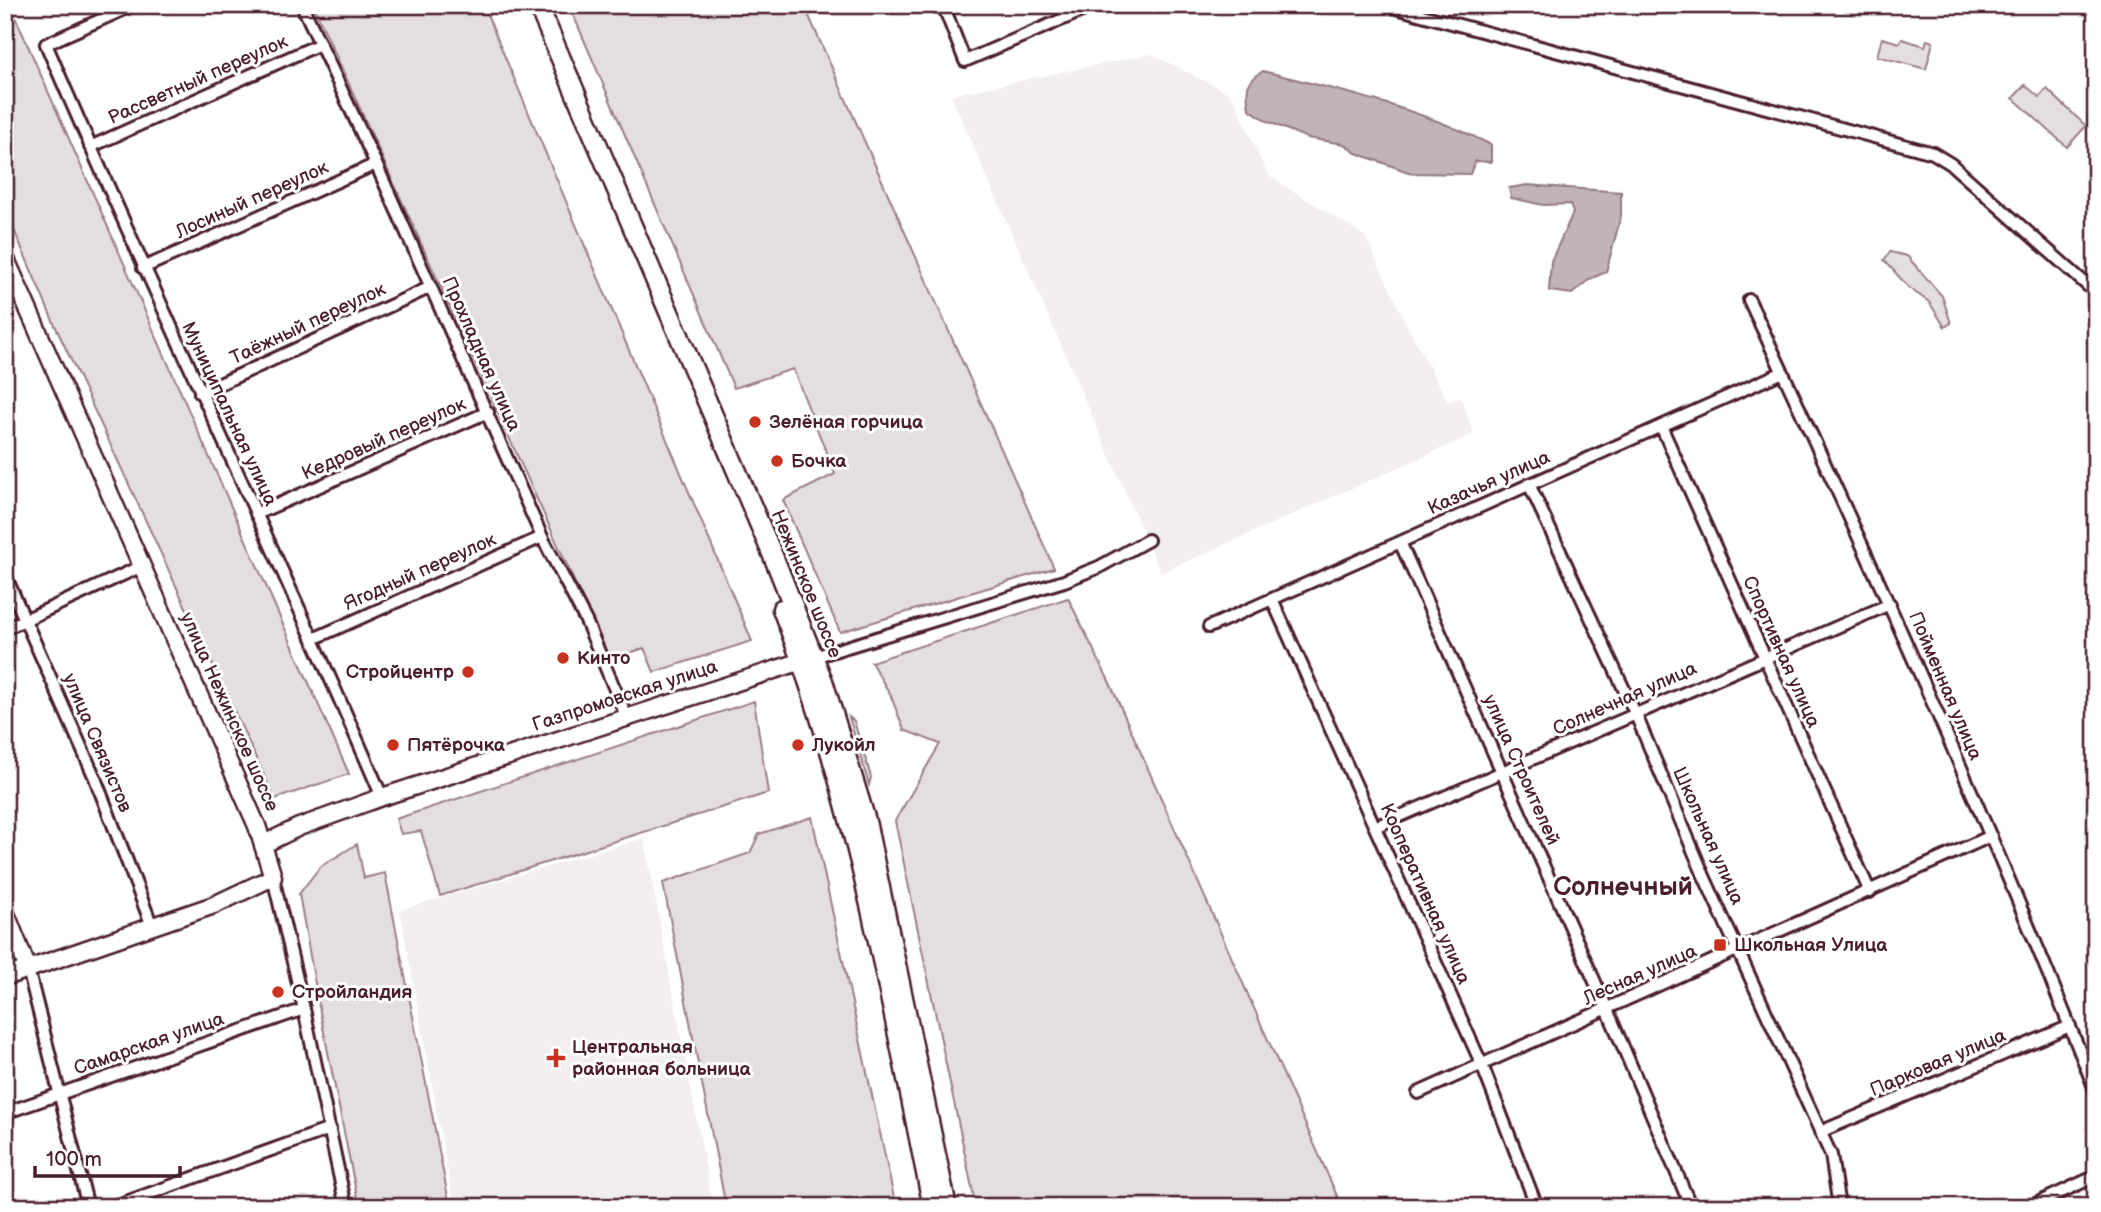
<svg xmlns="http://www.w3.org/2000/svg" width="2101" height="1212" font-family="'Balsamiq Sans',sans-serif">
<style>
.built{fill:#f2eeef}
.green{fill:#e5dee0;stroke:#987e86;stroke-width:2}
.water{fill:#c1b3b6;stroke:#91787e;stroke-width:2}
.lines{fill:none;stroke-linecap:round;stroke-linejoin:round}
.street-casing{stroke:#4a1f2b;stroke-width:16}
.secondary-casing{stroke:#4a1f2b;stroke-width:21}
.primary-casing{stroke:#4a1f2b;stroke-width:23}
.street{stroke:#fff;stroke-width:10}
.secondary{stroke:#fff;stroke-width:16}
.primary{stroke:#fff;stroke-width:18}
.poi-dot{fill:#c8321e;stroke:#fff;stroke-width:2.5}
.labels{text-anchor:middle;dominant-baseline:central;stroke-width:6;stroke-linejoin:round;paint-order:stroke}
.street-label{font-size:19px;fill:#4a1f2b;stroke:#fff}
.poi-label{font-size:19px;font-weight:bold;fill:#4a1f2b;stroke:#fff;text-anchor:start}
.district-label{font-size:26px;font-weight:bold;fill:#4a1f2b;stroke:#fff}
</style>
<rect width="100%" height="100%" fill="#fff"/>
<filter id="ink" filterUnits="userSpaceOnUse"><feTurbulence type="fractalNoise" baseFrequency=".0143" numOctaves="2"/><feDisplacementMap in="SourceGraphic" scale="14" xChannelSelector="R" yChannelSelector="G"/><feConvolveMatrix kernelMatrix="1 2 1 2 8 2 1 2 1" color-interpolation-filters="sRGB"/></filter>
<g filter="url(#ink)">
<path class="built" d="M 1151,54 L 1232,95 L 1268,175 L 1365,236 L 1408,327 L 1448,402 L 1461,398 L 1474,434 L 1161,573 L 951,95 Z
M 644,838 L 713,1207 L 454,1207 L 400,910 Z"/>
<path class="green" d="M 5,5 L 10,5 L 349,774 L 275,799 L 53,321 L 5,209 Z
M 313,5 L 483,5 L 752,641 L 654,672 L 644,648 L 610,660 Z
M 569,5 L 804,5 L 1054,568 L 840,632 L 783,500 L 835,474 L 793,369 L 734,388 Z
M 1882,38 L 1900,43 L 1902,39 L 1925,46 L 1927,40 L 1933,42 L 1926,69 L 1877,56 Z
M 2025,85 L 2039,97 L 2047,89 L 2086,126 L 2067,147 L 2013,98 Z
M 1890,252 L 1907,256 L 1942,296 L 1951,323 L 1945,327 L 1929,302 L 1909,288 L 1884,260 Z
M 1068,598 L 1110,683 L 1342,1207 L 976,1207 L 895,821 L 940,744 L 904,730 L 890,694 L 871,662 Z
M 754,701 L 768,793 L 440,896 L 421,831 L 401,834 L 396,819 Z
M 849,717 L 854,721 L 871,777 L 869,785 Z
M 812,817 L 896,1207 L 726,1207 L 663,883 L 750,853 L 759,834 Z
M 357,844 L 364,878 L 385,873 L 450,1207 L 359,1207 L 320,1012 L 299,894 L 320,867 Z"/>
<path class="water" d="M 1263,71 C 1340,91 1420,108 1491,145 L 1491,162 L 1475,161 L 1470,174 L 1411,173 L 1356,153 L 1344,144 L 1307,138 L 1267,121 L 1249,109 C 1246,89 1245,82 1263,71 Z
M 1527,185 L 1621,192 L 1621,216 L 1606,272 L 1590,279 L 1572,294 L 1549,291 L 1551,261 L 1573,213 L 1570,204 L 1543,205 L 1511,198 L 1509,188 Z"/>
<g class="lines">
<g class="street-casing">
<path id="street" d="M 134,5 L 46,44 C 154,297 274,544 382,797
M 302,5 L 376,164 L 542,537 L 586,621 L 627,718
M 943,5 L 965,61 L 1096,5
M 1385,5 L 1933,153 L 1951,164 L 2096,293
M 90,147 L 320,44
M 143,268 L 376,164
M 1749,300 C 1871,561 1990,824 2096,1092
M 200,393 L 431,287
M 1661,426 L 1870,892
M 1529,484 L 1636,715 L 1704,876 L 1831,1155 L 1839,1207
M 256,514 L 488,412
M 1400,542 L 1607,1009 L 1691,1207
M 5,575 L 95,778 L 152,926
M 1272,599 L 1482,1065 L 1537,1207
M 1209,627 L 1783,372
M 5,629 L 142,566
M 313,639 L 542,537
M 814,657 L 1064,581 L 1099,567 L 1148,540
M 1375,827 L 1890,604
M 273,877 L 304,1009 L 346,1207
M 28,969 L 88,1207
M 1418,1093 L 1991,836
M 5,1113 L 304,1009
M 1820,1132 L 2070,1026
M 112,1207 L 330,1129
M 2029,1207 L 2096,1176"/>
</g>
<g class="secondary-casing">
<path id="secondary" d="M 5,257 L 257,826 L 273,877 L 214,905 L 5,977
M 264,844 L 299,827 L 382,797 L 802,661
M 5,911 L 28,969"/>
</g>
<g class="primary-casing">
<path id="primary" d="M 538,5 L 776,563 L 823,681 L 866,821 L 947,1207
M 782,609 C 857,801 891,1005 933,1207"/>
</g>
<use href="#street" class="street"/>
<use href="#secondary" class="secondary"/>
<use href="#primary" class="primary"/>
</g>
</g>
<g class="poi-dot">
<circle cx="755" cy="422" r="7"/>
<circle cx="777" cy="461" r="7"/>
<circle cx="563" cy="658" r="7"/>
<circle cx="468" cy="672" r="7"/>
<circle cx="393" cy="745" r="7"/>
<circle cx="798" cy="745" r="7"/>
<rect x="1713" y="938" width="14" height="14" rx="3.5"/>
<circle cx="278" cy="992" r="7"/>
<path d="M552.5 1047.5h7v7h7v7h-7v7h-7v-7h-7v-7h7z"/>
</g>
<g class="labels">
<g class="street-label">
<text transform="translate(198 80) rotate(-24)">Рассветный переулок</text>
<text transform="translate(252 200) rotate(-24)">Лосиный переулок</text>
<text transform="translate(308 324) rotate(-25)">Таёжный переулок</text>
<text transform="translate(481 354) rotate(66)">Прохладная улица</text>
<text transform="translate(229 414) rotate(65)">Муниципальная улица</text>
<text transform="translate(384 439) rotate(-24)">Кедровый переулок</text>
<text transform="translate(1489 483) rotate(-24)">Казачья улица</text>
<text transform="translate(420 572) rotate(-24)">Ягодный переулок</text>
<text transform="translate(806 584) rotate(68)">Нежинское шоссе</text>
<text transform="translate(1781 652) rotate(66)">Спортивная улица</text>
<text transform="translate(1945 686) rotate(67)">Пойменная улица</text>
<text transform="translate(625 696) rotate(-18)">Газпромовская улица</text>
<text transform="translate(1625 699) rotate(-24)">Солнечная улица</text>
<text transform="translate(229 712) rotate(66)">улица Нежинское шоссе</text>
<text transform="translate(97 743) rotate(67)">улица Связистов</text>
<text transform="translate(1521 770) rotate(66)">улица Строителей</text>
<text transform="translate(1708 836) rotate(66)">Школьная улица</text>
<text transform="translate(1425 894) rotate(66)">Кооперативная улица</text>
<text transform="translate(1640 975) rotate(-24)">Лесная улица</text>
<text transform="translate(149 1044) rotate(-19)">Самарская улица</text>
<text transform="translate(1938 1063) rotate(-23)">Парковая улица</text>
</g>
<g class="poi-label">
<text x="769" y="422">Зелёная горчица</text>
<text x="791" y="461">Бочка</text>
<text x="577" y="658">Кинто</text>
<text x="454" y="672" text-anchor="end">Стройцентр</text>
<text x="407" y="745">Пятёрочка</text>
<text x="812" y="745">Лукойл</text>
<text x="1734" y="945">Школьная Улица</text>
<text x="292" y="992">Стройландия</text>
<text x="572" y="1047">Центральная<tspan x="572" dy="22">районная больница</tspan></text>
</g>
<g class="district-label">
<text x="1623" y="887">Солнечный</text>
</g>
</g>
<rect width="2101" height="1212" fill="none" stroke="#fff" stroke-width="28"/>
<rect x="14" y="14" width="2073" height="1184" fill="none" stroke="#4a1f2b" stroke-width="2.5" filter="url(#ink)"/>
<path d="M35 1166v10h145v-10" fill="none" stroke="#4a1f2b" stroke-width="3.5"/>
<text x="46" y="1166" font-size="21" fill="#4a1f2b" stroke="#ffffff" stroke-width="5" paint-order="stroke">100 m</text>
</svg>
